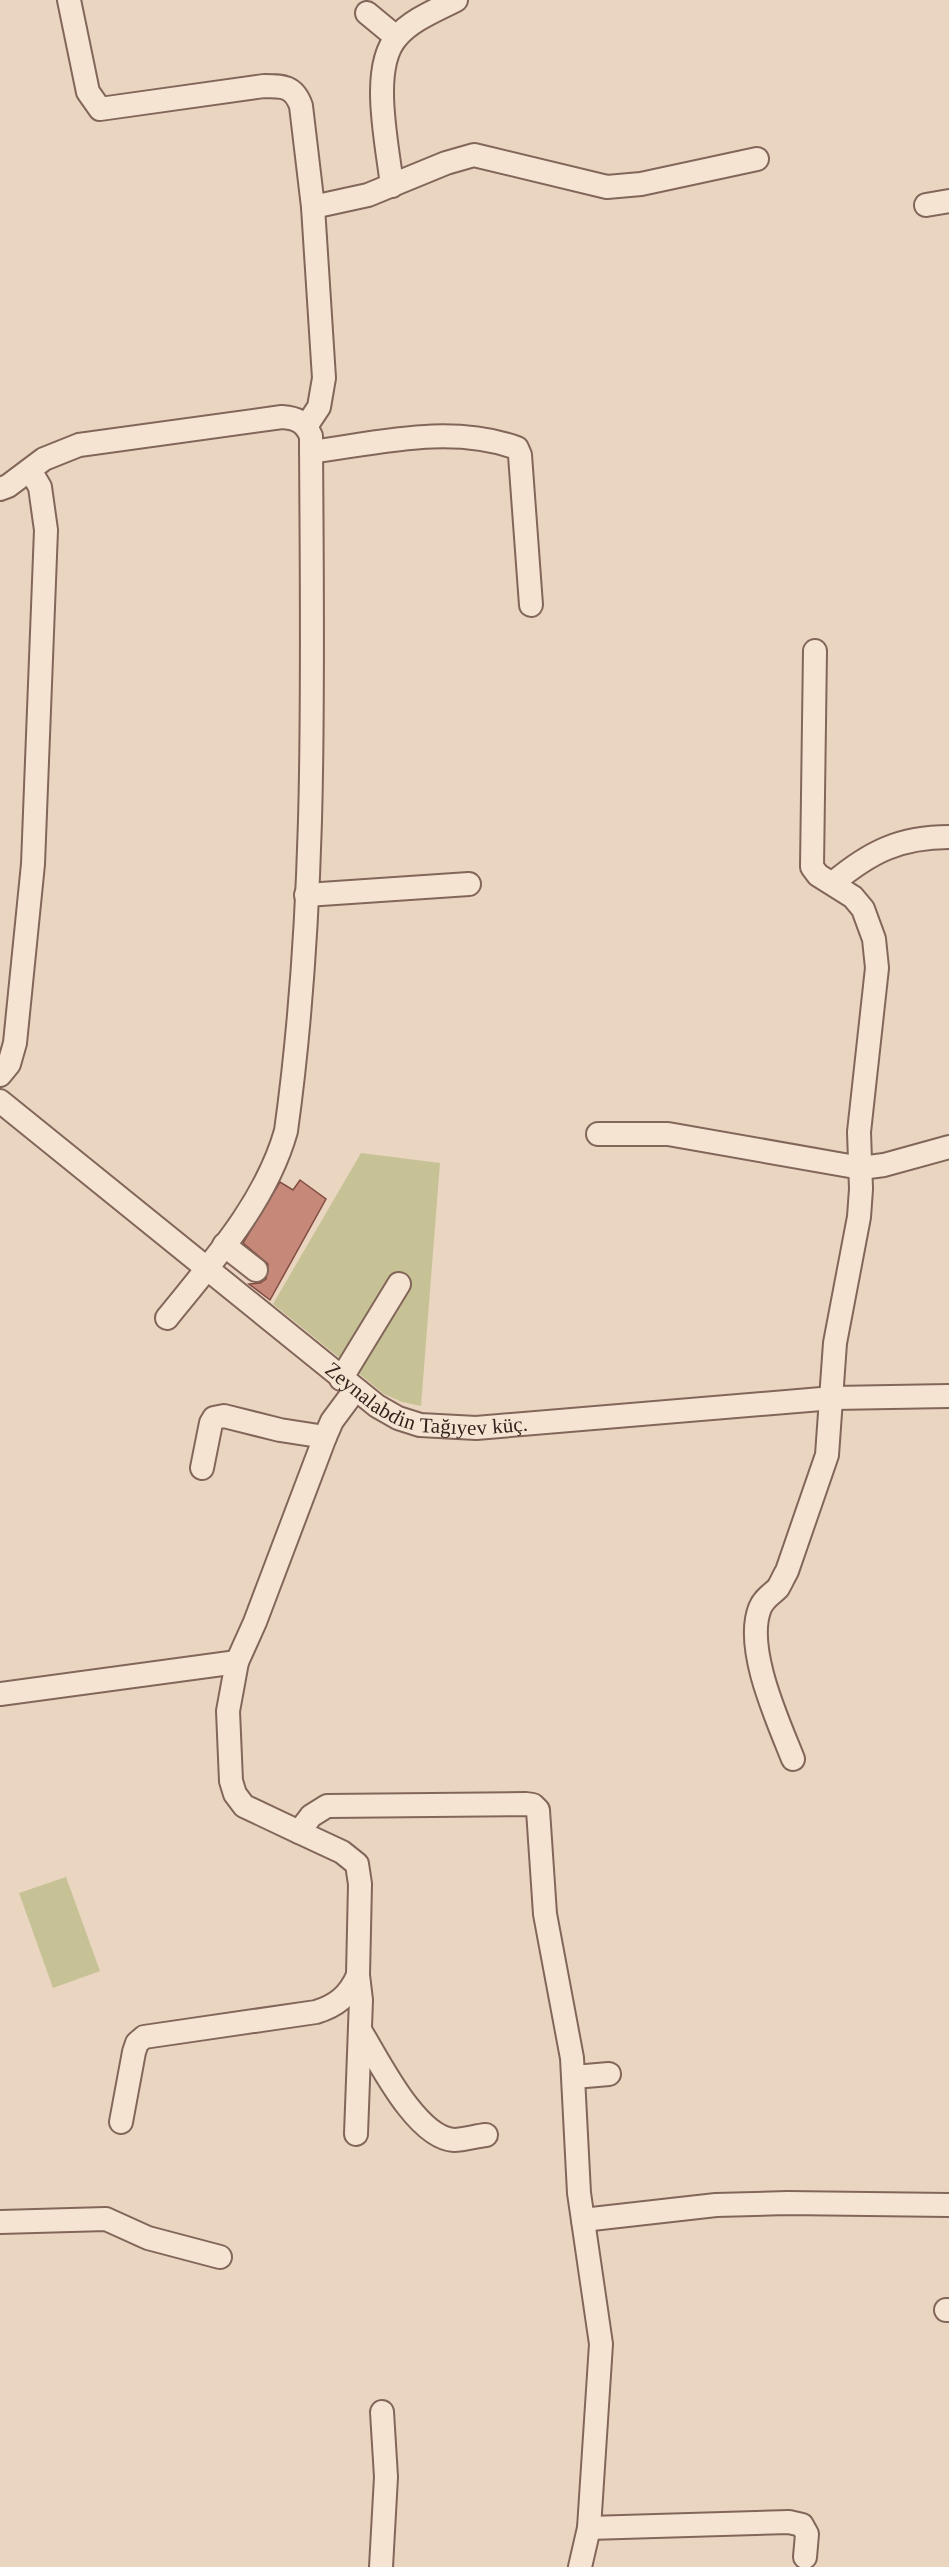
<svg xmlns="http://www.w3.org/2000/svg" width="949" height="2567" font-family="Georgia,serif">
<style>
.green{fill:#c7c296}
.building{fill:#c68879;stroke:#804c41;stroke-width:1.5}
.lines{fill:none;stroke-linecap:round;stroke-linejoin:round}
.minor-casing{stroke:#82665a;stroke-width:26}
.minor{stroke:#f6e4d3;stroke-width:22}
.labels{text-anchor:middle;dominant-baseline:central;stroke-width:5;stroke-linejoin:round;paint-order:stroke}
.street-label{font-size:21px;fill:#33231d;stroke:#f2e1d0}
</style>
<rect width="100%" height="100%" fill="#ead5c1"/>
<path class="green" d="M 361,1153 L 440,1163 L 421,1406 L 402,1402 L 384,1394 L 273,1304 Z
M 66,1877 L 100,1971 L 53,1988 L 19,1893 Z"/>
<path class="building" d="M 300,1180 L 326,1199 L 270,1300 L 249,1284 L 260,1283 L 266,1279 L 268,1264 L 243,1243 L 280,1182 L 293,1190 Z"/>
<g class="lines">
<g class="minor-casing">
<g id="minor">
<path d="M 69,0 L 88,92 L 100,109 L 264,86 C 283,86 294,86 301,106 L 313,207 L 324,378 L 319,407 L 307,425"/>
<path d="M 367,13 L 396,37"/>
<path d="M 392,186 C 388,147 369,68 397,37 C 411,20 437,10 456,0"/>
<path d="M 926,205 L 949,201"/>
<path d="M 313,207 L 368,195 L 446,163 L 474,155 L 607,187 L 641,184 L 757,159"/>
<path d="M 311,452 C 378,443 450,424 517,448 L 520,455 L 531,605"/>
<path d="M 0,489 L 8,486 L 44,459 L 79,445 L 282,417 C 297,418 305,422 311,436 C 312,667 318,901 286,1131 C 266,1202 213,1261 167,1318"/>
<path d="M 833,883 C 870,852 900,837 949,837"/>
<path d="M 306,895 L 469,884"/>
<path d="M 0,1075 L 9,1064 L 15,1043 L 33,864 L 46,530 L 40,487 L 30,470"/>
<path id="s1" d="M 0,1101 L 377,1406 L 398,1418 L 420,1425 L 476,1428 L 833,1398 L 949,1396"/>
<path d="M 598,1134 L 668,1134 L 861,1168 L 884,1165 L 949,1147"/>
<path d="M 224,1245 L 256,1270"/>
<path d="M 341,1379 L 399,1284"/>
<path d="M 355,1390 L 332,1421 L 325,1437 L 255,1622 L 237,1662 L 228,1711 L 231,1781 L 235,1794 L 244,1806 L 299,1832 L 311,1816 L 327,1806 L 526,1804 L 533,1805 L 538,1810 L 545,1914 L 572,2058 L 579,2193 L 601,2344 L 589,2528 L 580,2567"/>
<path d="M 202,1468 L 211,1423 L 214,1418 L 224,1416 L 280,1430 L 325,1437"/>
<path d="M 0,1694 L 237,1662"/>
<path d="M 793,1759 C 778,1721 744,1648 760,1608 C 764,1598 771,1595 778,1588 C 781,1583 784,1576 787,1571 L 827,1455 L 835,1343 L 859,1217 L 861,1189 L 859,1132 L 877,968 L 874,939 L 863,909 L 853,897 L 818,875 L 812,867 L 815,651"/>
<path d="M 360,2030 C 378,2059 416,2138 454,2140 C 464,2140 476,2136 486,2135"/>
<path d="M 574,2077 L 609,2074"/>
<path d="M 121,2122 L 134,2052 L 137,2043 L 144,2037 L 316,2012 C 336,2006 349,1996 358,1975 L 360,1884 L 357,1864 L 342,1852 L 299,1832"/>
<path d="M 356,2134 L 361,2000 L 358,1975"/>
<path d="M 583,2220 L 716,2205 L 787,2203 L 949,2205"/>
<path d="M 0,2222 L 106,2219 L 148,2238 L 220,2257"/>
<path d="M 946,2310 L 949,2310"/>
<path d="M 589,2528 L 789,2522 L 802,2525 L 807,2534 L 805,2557"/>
<path d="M 381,2567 L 386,2477 L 382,2412"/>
</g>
</g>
<use href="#minor" class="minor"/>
</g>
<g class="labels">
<g class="street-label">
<text stroke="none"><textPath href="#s1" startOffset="531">Zeynalabdin Tağıyev küç.</textPath></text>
</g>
</g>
</svg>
